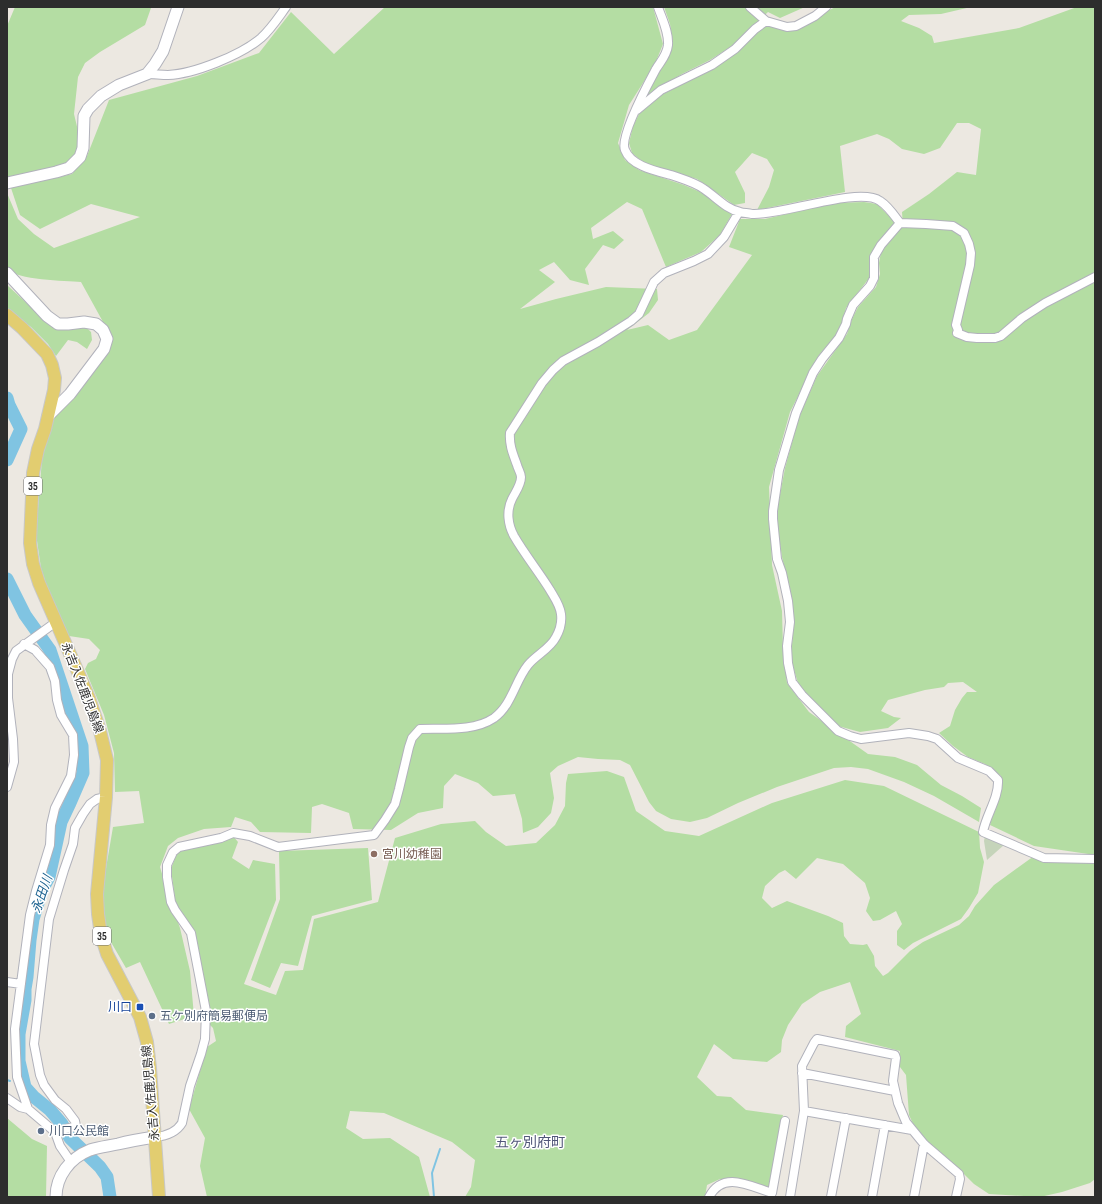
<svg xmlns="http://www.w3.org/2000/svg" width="1102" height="1204" font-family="'Sofia Sans Condensed','Noto Sans JP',sans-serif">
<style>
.green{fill:#b4dda3}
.cemetery{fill:#c5d4ba}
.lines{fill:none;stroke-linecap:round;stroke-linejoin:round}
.stream{stroke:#80c4e2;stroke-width:2}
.river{stroke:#80c4e2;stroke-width:13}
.street-casing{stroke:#b1b2bb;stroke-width:10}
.secondary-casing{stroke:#b1b2bb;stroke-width:13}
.primary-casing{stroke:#c8c8c8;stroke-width:14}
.street{stroke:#fff;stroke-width:8}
.secondary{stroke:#fff;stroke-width:11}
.primary{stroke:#e2cd70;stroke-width:12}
.education-dot{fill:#8d6e63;stroke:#fff;stroke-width:1.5}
.transit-dot{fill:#1a4fb4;stroke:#fff;stroke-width:1.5}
.service-dot{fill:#5c6f8a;stroke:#fff;stroke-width:1.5}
.labels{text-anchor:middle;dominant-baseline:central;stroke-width:3;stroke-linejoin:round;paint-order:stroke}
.shield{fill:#fff;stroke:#6c6c6c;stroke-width:1}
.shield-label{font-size:11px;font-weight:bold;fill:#2d2d2d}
.street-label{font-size:12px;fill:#2d2d2d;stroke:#fff}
.education-label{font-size:12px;fill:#785e54;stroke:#fff;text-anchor:start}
.transit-label{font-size:12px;fill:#164399;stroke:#fff;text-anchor:end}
.service-label{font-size:12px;fill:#4e5e75;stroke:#fff;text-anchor:start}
.water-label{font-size:13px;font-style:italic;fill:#1d6391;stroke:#fff}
.quarter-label{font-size:14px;fill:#515779;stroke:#fff}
</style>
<rect width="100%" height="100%" fill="#ece8e1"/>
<path class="green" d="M 15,7 L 150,7 L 151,8 L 145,25 L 100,52 L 85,63 L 78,77 L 74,114 L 80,139 L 78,150 L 69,162 L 62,166 L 7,177 L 7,26 Z
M 385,7 L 653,7 L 663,44 L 655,64 L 629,105 L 618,143 L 625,160 L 639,170 L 684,185 L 705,194 L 732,214 L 720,235 L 701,252 L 666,267 L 642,209 L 627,202 L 591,228 L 593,239 L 613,231 L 624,240 L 614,249 L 603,245 L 585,269 L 589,285 L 570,280 L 554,262 L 539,270 L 555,282 L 520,309 L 556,299 L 606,287 L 657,289 L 658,300 L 649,313 L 627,330 L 648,325 L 669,340 L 697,330 L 752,255 L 729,247 L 740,219 L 765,219 L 834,203 L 864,202 L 877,204 L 895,222 L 870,255 L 870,277 L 846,308 L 842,323 L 837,334 L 819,355 L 790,412 L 769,487 L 772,565 L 782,611 L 783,648 L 787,683 L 809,712 L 868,754 L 895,757 L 917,765 L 941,785 L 962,796 L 981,808 L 979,822 L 934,796 L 904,782 L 868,769 L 851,767 L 834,768 L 777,787 L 738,803 L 707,818 L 690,822 L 671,819 L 656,811 L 649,802 L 630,765 L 620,760 L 598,759 L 578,757 L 558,766 L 550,773 L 554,798 L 551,813 L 538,827 L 523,833 L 522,819 L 515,794 L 493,796 L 478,783 L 455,774 L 444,786 L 443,808 L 418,813 L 391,830 L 353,829 L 349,813 L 322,804 L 312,807 L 311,833 L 260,832 L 251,822 L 235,817 L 231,827 L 204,829 L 178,838 L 168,846 L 160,867 L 167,891 L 180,928 L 190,971 L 194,1016 L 169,1024 L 140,962 L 126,968 L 108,937 L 102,909 L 104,880 L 113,827 L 144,823 L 139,791 L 115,792 L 114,753 L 104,715 L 85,669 L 88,663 L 96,659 L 100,650 L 89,639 L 69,636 L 46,584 L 41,568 L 36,534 L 42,459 L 52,421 L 108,351 L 113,340 L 81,282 C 65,281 17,280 7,269 L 7,193 L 18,219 L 34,234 L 54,248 L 140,217 L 91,204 L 40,229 L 20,215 L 11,188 L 72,174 L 87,156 L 109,100 L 197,76 L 259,53 L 291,12 L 334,54 Z
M 664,7 L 805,7 L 780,18 L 768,12 L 732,46 L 710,60 L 682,74 L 646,96 L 660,70 L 667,60 L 673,43 L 670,24 Z
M 836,7 L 971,7 L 941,14 L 909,15 L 901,21 L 919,28 L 932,36 L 934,43 L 1019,28 L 1077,7 L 1095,7 L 1095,855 L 1034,846 L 990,825 L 993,812 L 1002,789 L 1001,776 L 985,764 L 968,757 L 953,746 L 939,733 L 950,726 L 955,710 L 962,698 L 967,692 L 977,692 L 963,682 L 948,683 L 944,687 L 925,690 L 888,700 L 881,711 L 894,717 L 901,718 L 888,728 L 860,732 L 838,726 L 808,696 L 798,683 L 794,670 L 791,657 L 794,620 L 787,579 L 782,557 L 778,531 L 778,505 L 785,468 L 799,417 L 817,376 L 847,334 L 852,319 L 858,307 L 876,287 L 880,274 L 879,263 L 881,252 L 903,226 L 902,212 L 929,194 L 957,172 L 976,175 L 981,129 L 969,123 L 957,123 L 940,148 L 924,154 L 902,149 L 889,139 L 877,134 L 840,146 L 845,192 L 757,210 L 769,187 L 774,170 L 767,159 L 752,153 L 735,172 L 745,193 L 745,203 L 734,205 L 697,179 L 662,169 L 643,162 L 632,153 L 629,143 L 633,126 L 639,114 L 663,94 L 699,76 L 740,50 L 765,25 L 785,29 Z
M 7,285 L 43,318 L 85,326 L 91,332 L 92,340 L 87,349 L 77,342 L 68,340 L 56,356 L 48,344 L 31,327 L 7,309 Z
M 607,771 L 624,777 L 636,811 L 665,831 L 699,836 L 772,803 L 845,780 L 884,786 L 979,832 L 980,848 L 984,862 L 978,893 L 969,908 L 961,919 L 913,943 L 904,950 L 897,945 L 897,931 L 902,924 L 896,911 L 880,920 L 873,921 L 866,911 L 870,898 L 865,883 L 843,864 L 817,858 L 796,879 L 785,870 L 779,873 L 765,886 L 762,898 L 772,908 L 787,901 L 828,916 L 843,923 L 844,936 L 850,944 L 863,945 L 867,944 L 874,956 L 875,966 L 883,976 L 888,973 L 910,951 L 923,942 L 959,925 L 969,916 L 975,906 L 994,885 L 1034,856 L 1095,862 L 1095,1179 L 1090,1183 L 1062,1192 L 1040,1197 L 989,1194 L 974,1184 L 961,1171 L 935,1151 L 916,1130 L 909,1115 L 906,1075 L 897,1063 L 900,1051 L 845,1037 L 846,1026 L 861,1014 L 850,982 L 820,992 L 802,1004 L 788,1025 L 782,1040 L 781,1052 L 767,1062 L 733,1059 L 714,1044 L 697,1077 L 717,1096 L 731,1097 L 746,1110 L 783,1115 L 769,1186 L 765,1188 L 737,1179 L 720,1179 L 707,1185 L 705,1197 L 465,1197 L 471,1187 L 475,1160 L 452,1142 L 384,1113 L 350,1111 L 346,1128 L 363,1139 L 390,1138 L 419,1157 L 430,1197 L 207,1197 L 200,1166 L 205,1138 L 189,1109 L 207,1047 L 216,1041 L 213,1028 L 209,1024 L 193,932 L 176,907 L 171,869 L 177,853 L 180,848 L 233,836 L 238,842 L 232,858 L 249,869 L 253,860 L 275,864 L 276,900 L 244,984 L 276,995 L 285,971 L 303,970 L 314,919 L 378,902 L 395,838 L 441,824 L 475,821 L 486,832 L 506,846 L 536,843 L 555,825 L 565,806 L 566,783 L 568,774 Z
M 368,848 L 372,900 L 312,916 L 298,966 L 281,963 L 270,988 L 251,980 L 280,899 L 279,851 Z
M 7,1118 L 32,1139 L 47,1146 L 46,1197 L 7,1197 Z"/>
<path class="cemetery" d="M 985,836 L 1004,845 L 987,860 L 984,841 Z"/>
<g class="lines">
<path class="stream" d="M 7,1080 L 10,1081
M 434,1197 L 432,1173 L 440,1149"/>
<path class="river" d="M 7,398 L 9,405 L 21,429 L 7,460
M 7,579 L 25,615 L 50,650 L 82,746 L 83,773 L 70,803 L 61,822 L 49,877 L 42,890 L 33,919 L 30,940 L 27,977 L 25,989 L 25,1000 L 19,1034 L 19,1061 L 25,1087 L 34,1097 L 50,1110 L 62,1124 L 70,1138 L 100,1167 L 107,1177 L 110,1197"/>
<g class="street-casing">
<path id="street" d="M 658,7 C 662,19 669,32 668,45 C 667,55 661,61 656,69 C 649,82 619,137 625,150 C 631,166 656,171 671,175 C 682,179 694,182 704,189 C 716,197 726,209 740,212 C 743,213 748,213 752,214 C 780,216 859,186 880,201 C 888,206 894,215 900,223 L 926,224 L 953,226 L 964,233 L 969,244 L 971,253 L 970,265 L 956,325 L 958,330 L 957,333 L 967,337 L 977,338 L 995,338 L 1001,336 L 1022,318 L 1045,303 L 1095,277
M 750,7 L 766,21 L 787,27 L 796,26 L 815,16 L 826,7
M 147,74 C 154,74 161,75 168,75 C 194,74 241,55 261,38 C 271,29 278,18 286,7
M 637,110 L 661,90 L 712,65 L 735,49 L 755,29 L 766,21
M 900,223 L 881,245 L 874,257 L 874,278 L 870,286 L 853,305 L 847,319 L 846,324 L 839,338 L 822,359 L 813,373 L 796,413 L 779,470 L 773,511 L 773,519 L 777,559 L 782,573 L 788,601 L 790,622 L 787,646 L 788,663 L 792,682 L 802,695 L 838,731 L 850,736 L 861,739 L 909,733 L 928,736 L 937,739 L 958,758 L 989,771 L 998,780 C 999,798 986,815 983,832 L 1044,858 L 1095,859
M 24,644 L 35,650 L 50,667 L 55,681 L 57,700 L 61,715 L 73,735 L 74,755 L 71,776 L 55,808 L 51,825 L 50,845 L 36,891 L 30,915 L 15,1029 L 17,1077 L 28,1109
M 7,787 L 14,762 L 13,739 L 8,698 L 8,674 L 12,659 L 16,651 L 56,622
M 7,982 L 21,984
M 802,1073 L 895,1091
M 7,1098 L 20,1107 L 28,1109 L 55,1132 L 60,1146 L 71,1162
M 804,1111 L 912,1130
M 55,1132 L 76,1126 L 75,1121 L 66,1109 L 55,1100 L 44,1085 L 40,1075 L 34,1044 L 49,919 L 64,870 L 73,844 L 75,828 L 83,814 L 90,804 L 97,799 L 106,797
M 155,1137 C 166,1136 176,1133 182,1123 L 190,1086 L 201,1054 L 205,1039 L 206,1011 L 191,933 L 175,910 L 171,902 L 167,877 L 167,865 L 173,852 L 179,847 L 221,838 L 233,833 L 250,836 L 278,847 L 374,835 L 385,820 L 395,804 L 399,789 L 409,747 L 412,738 L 420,729 C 444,728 473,732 494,718 C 512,705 515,681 528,665 C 536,655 550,649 556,637 C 560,630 562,622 561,614 C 560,605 554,597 550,590 C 539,572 525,555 514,536 C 508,525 506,511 512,499 C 516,491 521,485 521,477 C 521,473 518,469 517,465 C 513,454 509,445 510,433 L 542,383 L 553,370 L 563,361 L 598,342 L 631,321 L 639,314 L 654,282 L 664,273 L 694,261 L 708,254 L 724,237 L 739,212
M 709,1197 C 723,1170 750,1186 772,1193 L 785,1121
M 790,1197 L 804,1111 L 802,1066 L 814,1043 L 817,1039 L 895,1055 L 896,1058 L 893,1081 L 898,1103 L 906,1122 L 924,1144 L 959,1174 L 960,1179 L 956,1197
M 831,1197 L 846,1118
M 872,1197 L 885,1125
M 914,1197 L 924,1144"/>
</g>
<g class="secondary-casing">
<path id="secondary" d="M 7,183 L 56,172 L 69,168 L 80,157 L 83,148 L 84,116 L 88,109 L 101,96 L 119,85 L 147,74 L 155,64 L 163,51 L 178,7
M 7,273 L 47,316 L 58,324 L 68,324 L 84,322 L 96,324 L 103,330 L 107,339 L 104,349 L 70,394 L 48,416
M 56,1197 C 56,1176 70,1158 90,1150 C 99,1147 109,1146 118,1144 C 130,1141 142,1139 155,1137"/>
</g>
<g class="primary-casing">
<path id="primary" d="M 7,315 L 22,328 L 47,354 L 52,365 L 55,378 L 54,390 L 45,429 L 38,449 L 33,473 L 30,543 L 33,564 L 39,583 L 77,670 L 89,698 L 100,731 L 107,760 L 106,797 L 97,894 L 98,914 L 101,935 L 107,954 L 140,1017 L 147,1042 L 150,1068 L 159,1197"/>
</g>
<use href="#street" class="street"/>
<use href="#secondary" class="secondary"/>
<use href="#primary" class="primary"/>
</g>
<circle class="education-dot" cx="374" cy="854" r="4"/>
<rect class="transit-dot" x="136" y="1003" width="8" height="8" rx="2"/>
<g class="service-dot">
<circle cx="152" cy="1016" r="4"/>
<circle cx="41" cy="1131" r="4"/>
</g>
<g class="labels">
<g class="shield">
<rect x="24" y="477" width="18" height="18" rx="3"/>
<rect x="93" y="927" width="18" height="18" rx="3"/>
</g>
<g class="shield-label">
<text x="33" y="486">35</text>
<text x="102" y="936">35</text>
</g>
<g class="street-label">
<text transform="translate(82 688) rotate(69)">永吉入佐鹿児島線</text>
<text transform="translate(151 1093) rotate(-95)">永吉入佐鹿児島線</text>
</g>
<g class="education-label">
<text x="382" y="854">宮川幼稚園</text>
</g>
<g class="transit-label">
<text x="132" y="1007">川口</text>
</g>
<g class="service-label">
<text x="160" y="1016">五ケ別府簡易郵便局</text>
<text x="49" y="1131">川口公民館</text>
</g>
<g class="water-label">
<text transform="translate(42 894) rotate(-71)">永田川</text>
</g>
<g class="quarter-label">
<text x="530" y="1142">五ヶ別府町</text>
</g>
</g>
<rect width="1102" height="1204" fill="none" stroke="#2d2d2d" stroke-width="16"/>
</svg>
